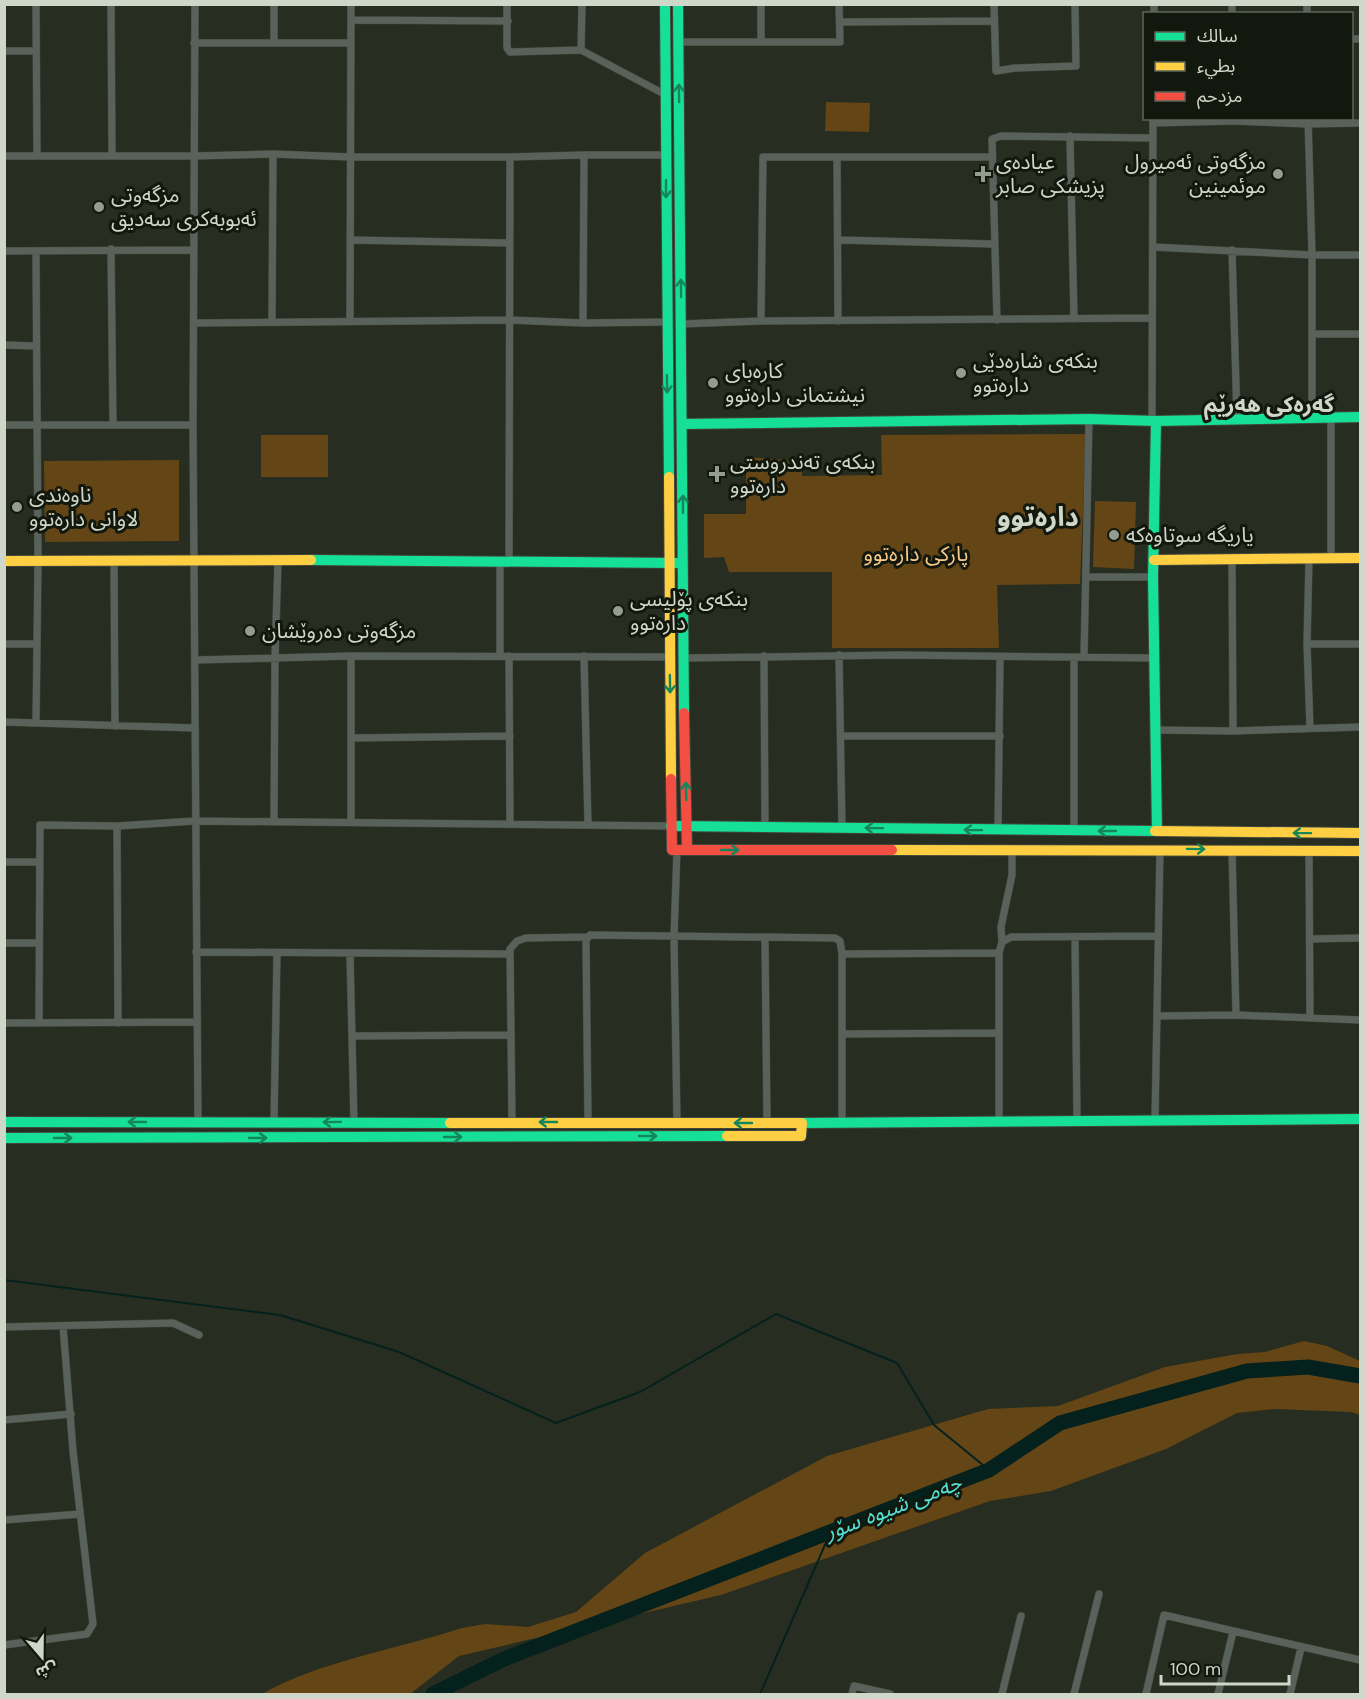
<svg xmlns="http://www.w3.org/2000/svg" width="1365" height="1699" font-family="'DM Sans','Noto Sans Arabic',sans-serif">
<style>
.green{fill:#644515}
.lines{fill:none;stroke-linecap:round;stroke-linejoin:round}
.stream{stroke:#05211d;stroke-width:2}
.river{stroke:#05211d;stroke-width:15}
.street-casing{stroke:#42473c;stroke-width:8}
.fast-casing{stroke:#42473c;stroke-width:12}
.slow-casing{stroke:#42473c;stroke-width:12}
.jam-casing{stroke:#42473c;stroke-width:12}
.street{stroke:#58615a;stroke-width:7}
.fast{stroke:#16e098;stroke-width:10}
.slow{stroke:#ffcf43;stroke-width:10}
.jam{stroke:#f24e42;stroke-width:10}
.oneway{stroke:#15865a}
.poi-dot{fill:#949c8d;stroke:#13180e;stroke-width:2}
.labels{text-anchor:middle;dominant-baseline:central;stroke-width:6;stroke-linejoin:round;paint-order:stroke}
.poi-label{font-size:21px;fill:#cfd7c8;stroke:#13180e;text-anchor:start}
.park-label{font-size:21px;fill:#fac98a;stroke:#13180e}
.neighbourhood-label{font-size:22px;font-weight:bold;fill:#cfd7c8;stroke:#13180e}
.water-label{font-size:22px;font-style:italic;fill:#54e0d2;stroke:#13180e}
.district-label{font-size:27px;font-weight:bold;fill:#cfd7c8;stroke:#13180e}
</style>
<rect width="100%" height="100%" fill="#272d20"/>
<path class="green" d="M 826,102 L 870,103 L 869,132 L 825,131 Z
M 1086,434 L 1080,584 L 997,585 L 999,648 L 832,648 L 832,572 L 729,572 L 724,557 L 704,558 L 704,514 L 746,514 L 746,457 L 802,461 L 802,476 L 882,475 L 881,435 Z
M 261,435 L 328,435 L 328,477 L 261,477 Z
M 179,460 L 179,541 L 45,542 L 44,461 Z
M 1095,501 L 1136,502 L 1134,569 L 1093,567 Z
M 1304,1341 L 1327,1346 L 1360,1361 L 1360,1415 L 1351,1412 L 1275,1409 L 1237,1413 L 1166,1449 L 1051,1491 L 990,1501 L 721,1595 L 459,1656 L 410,1694 L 262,1694 C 320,1661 398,1649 462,1628 L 485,1624 L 528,1627 L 576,1612 L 645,1553 L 827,1456 L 988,1409 L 1058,1406 L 1165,1367 L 1237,1354 L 1265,1352 Z"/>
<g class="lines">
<path class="stream" d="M 4,1280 L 280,1315 L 399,1352 L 556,1423 L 640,1392 L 776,1314 L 897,1363 L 934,1425 L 989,1470
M 760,1694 L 831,1531"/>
<path class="river" d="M 433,1694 L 504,1659 L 989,1470 L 1060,1423 L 1247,1371 L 1308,1367 L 1360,1376"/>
<g class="street-casing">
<path id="street" d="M 36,4 L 37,156
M 111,4 L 112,156
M 195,4 L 193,425 L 198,1122
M 274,4 L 274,43
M 507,4 L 507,48 L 510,52 L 581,50 L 666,95
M 761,4 L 761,42
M 994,4 L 996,71 L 1015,68 L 1076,66 L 1075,4
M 1232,4 L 1232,14
M 1154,14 L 1154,4
M 1307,14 L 1307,4
M 352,20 L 508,21
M 840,22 L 994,21
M 1352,39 L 1360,39
M 678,42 L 840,42 L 839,4
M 194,43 L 351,43
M 581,50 L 582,4
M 4,51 L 36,51
M 1308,118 L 1312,255 L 1312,419
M 1153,123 L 1232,121 L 1308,124 L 1360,123
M 1070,136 L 1074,319
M 4,156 L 193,156 L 273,154 L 350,157 L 510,157 L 584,155 L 666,155
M 837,158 L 838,321
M 350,240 L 509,243
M 839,240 L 993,244
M 1153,247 L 1312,255 L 1360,255
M 111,249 L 113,425
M 1232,250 L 1237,418
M 4,251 L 193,250
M 997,320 L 992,139 L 1001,136 L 1153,138
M 350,321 L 351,4
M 761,321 L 763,157 L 992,157
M 272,322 L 273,154
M 194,323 L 509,320 L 583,323 L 666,322
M 583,323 L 584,155
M 681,324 L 761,321 L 1152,318
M 1312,334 L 1360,334
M 4,345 L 36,346
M 1152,421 L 1153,118
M 4,425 L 193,425
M 1309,559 L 1307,644 L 1310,728
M 1331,559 L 1331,418
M 114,560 L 115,726
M 509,560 L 510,157
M 1232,560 L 1233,731
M 1086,577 L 1153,577
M 4,644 L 36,644
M 1307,644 L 1360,644
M 839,655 L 842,827
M 351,656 L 351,822
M 500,656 L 500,560
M 509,656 L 510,823
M 584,656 L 588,825
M 764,656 L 765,828
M 1084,657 L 1089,419
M 684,658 L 898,655 L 1154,658
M 195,660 L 351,656 L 669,657
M 4,722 L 195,728
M 36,723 L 38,561 L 36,251
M 1155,730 L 1233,731 L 1360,727
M 841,736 L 1000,736
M 351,738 L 510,736
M 274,822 L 275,657 L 278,561
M 117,826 L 118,1023
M 998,830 L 1000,657
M 1074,830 L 1074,657
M 677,849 L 674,937 L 677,1122
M 1232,850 L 1236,1015
M 1309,850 L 1310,1018
M 4,862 L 39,862
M 1075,938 L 1077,1120
M 765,939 L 767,1123
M 1310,939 L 1360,938
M 1002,942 L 1001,927 L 1012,875 L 1012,850
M 4,943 L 39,943
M 196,952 L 509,954
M 350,954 L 354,1122
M 842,954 L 999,953
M 1158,1016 L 1236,1015 L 1360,1020
M 4,1023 L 197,1022
M 39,1023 L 40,825 L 117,826 L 195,821 L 671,826
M 842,1034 L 999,1033
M 352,1036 L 511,1035
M 1155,1120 L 1160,849
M 999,1121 L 999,953 L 1002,942 L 1011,937 L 1158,936
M 274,1122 L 277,953
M 512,1122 L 510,949 L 517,941 L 526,938 L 587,937
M 588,1122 L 586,940 L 590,935 L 835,938 L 840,941 L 842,954 L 842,1122
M 4,1327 L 173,1323 L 199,1335
M 4,1420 L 71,1414
M 4,1520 L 80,1514
M 4,1645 L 87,1634 L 93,1624 L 73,1451 L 63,1326
M 852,1694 L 854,1686 L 890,1694
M 1002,1694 L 1021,1616
M 1074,1694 L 1099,1594
M 1146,1694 L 1164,1615 L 1360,1660
M 1218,1694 L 1233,1632
M 1290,1694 L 1301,1648"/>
</g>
<g class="fast-casing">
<path id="fast" d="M 665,4 L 669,477
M 678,4 L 684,713
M 1156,421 L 1153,577 L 1157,831
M 682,424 L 1089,419 L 1156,421 L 1360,417
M 311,560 L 677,563
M 671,826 L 1155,831
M 4,1122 L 450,1123
M 799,1123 L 1360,1119
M 4,1138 L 727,1136"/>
</g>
<g class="slow-casing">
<path id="slow" d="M 669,477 L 671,779
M 1154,560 L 1360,558
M 4,561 L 311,560
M 1155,831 L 1360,833
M 892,850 L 1360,851
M 450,1123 L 799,1123
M 727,1136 L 801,1136 L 802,1123"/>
</g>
<g class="jam-casing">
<path id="jam" d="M 684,713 L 687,849
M 671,779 L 672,850 L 892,850"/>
</g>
<use href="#street" class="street"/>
<use href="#fast" class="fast"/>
<use href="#slow" class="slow"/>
<use href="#jam" class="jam"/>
</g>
<defs><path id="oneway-shaft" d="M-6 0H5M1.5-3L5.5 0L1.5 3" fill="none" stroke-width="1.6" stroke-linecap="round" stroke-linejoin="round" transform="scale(1.5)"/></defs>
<g class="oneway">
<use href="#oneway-shaft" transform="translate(679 93) rotate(-91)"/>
<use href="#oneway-shaft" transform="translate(666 189) rotate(90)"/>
<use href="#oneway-shaft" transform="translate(681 288) rotate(-91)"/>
<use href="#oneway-shaft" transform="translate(667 384) rotate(89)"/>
<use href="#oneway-shaft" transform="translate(683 504) rotate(-90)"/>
<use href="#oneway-shaft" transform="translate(670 684) rotate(89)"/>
<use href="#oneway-shaft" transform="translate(686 791) rotate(-91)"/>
<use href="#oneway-shaft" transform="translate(874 828) rotate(-179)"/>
<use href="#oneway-shaft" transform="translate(973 830) rotate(-179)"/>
<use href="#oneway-shaft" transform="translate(1107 831) rotate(-180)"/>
<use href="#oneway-shaft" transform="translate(1302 833) rotate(-179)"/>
<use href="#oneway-shaft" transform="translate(1196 849) rotate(1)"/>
<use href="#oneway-shaft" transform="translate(730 850)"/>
<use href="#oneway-shaft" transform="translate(137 1122) rotate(180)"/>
<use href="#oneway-shaft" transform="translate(332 1122) rotate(179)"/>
<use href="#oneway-shaft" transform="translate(548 1122) rotate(-180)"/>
<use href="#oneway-shaft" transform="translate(743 1123) rotate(-180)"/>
<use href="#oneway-shaft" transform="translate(648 1136)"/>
<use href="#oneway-shaft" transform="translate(453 1137)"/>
<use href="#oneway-shaft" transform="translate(63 1138)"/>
<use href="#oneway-shaft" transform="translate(258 1138)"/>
</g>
<g class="poi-dot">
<path d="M980 165h6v6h6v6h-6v6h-6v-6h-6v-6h6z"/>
<circle cx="1278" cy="174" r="6"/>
<circle cx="99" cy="207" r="6"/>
<circle cx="961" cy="373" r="6"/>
<circle cx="713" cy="383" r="6"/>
<path d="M714 465h6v6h6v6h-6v6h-6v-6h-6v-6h6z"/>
<circle cx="17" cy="507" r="6"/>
<circle cx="1114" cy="535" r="6"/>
<circle cx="618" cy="611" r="6"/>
<circle cx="250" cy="631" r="6"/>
</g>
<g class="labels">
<g class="poi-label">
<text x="996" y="162">عیادەی<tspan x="996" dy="24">پزیشکی صابر</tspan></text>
<text x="1266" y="162" text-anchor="end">مزگەوتی ئەمیرول<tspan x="1266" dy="24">موئمینین</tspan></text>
<text x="111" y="195">مزگەوتی<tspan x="111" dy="24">ئەبوبەکری سەدیق</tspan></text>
<text x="973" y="361">بنکەی شارەدێی<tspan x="973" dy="24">دارەتوو</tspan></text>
<text x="725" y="371">کارەبای<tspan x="725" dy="24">نیشتمانی دارەتوو</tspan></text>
<text x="730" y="462">بنکەی تەندروستی<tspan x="730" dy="24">دارەتوو</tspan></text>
<text x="29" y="495">ناوەندی<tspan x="29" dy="24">لاوانی دارەتوو</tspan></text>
<text x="1126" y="535">یاریگە سوتاوەکە</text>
<text x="630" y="599">بنکەی پۆلیسی<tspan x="630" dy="24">دارەتوو</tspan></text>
<text x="262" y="631">مزگەوتی دەروێشان</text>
</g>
<g class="park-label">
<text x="916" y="554">پارکی دارەتوو</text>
</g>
<g class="neighbourhood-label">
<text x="1269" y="404">گەرەکی هەرێم</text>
</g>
<g class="water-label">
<text transform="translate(893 1507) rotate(-21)">چەمی شیوە سۆر</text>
</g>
<g class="district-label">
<text x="1038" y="516">دارەتوو</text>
</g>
</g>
<rect width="1365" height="1699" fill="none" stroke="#cfd7c8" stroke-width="12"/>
<rect x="1143" y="12" width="210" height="108" fill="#13180e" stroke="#5e6458" stroke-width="1.5"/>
<rect x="1155" y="32" width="30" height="9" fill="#16e098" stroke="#5e6458" stroke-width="1.5"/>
<text x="1197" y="42" font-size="18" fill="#cfd7c8">سالك</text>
<rect x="1155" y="62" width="30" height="9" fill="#ffcf43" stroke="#5e6458" stroke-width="1.5"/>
<text x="1197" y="72" font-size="18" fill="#cfd7c8">بطيء</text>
<rect x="1155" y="92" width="30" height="9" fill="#f24e42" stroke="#5e6458" stroke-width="1.5"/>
<text x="1197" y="102" font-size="18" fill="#cfd7c8">مزدحم</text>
<g transform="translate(42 1657) rotate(160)" stroke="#13180e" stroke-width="4.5" paint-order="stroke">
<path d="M0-4.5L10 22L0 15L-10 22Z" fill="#cfd7c8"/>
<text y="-9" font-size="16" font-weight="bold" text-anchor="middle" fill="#cfd7c8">ش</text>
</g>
<path d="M1161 1675v9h128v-9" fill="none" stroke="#cfd7c8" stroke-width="3"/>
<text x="1170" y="1675" font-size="18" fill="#cfd7c8" stroke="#13180e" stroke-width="4.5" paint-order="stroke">100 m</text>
</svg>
